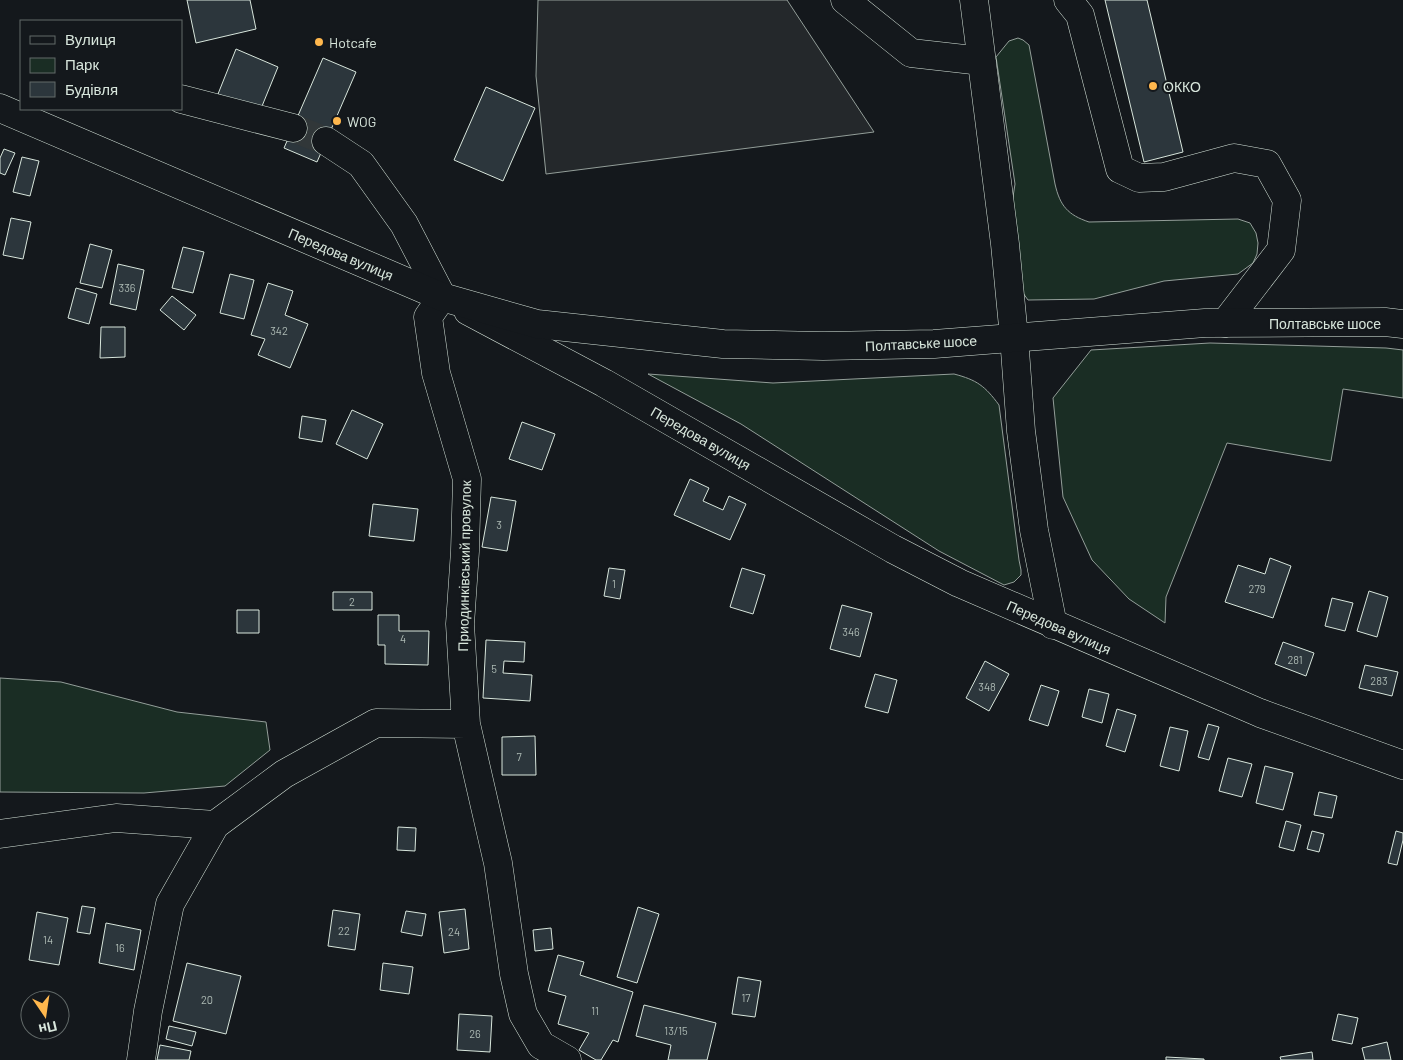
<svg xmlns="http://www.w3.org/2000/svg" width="1403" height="1060" font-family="Barlow,sans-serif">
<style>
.green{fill:#1a2d24;stroke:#939e99}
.parking{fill:#24282b;stroke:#939e99}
.building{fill:#2c363c;stroke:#d8e6dc}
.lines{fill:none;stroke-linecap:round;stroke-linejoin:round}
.minor-tunnel{stroke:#313739;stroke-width:28;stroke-dasharray:28 14;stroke-linecap:butt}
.minor-casing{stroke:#d8e6dc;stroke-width:29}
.major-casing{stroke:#d8e6dc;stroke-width:29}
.minor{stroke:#14181c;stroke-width:28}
.major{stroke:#14181c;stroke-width:28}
.poi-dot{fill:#ffb74d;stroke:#14181c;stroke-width:2}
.labels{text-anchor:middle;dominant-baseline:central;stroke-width:4;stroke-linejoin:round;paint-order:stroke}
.number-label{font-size:11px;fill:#adbab4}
.poi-label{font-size:14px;fill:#d8e6dc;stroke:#14181c;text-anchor:start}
.street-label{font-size:14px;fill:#d8e6dc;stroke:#14181c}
</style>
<rect width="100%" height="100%" fill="#14181c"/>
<path class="green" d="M 1018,38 L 1023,40 L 1029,45 L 1055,184 C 1060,206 1068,215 1089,222 L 1238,219 L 1250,223 L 1256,233 L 1258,243 L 1257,254 L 1253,263 L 1238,274 L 1164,281 L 1094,299 L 1028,300 L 1013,279 L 1006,242 L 1015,184 L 996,57 L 1009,41 Z
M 1210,343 L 1386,348 L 1403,350 L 1403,398 L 1343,389 L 1331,461 L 1227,443 L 1166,597 L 1165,623 L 1129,599 L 1092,560 L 1063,497 L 1053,398 L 1091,350 Z
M 648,374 L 773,383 L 954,374 C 977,380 985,386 999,405 L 1019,560 L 1021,570 L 1021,575 L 1014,582 L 1004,585 L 939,551 L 741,424 Z
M 0,678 L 61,682 L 177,712 L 266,722 L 270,750 L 225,786 L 144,793 L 0,792 Z"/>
<path class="parking" d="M 538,0 L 787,0 L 874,132 L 546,174 L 536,76 Z"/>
<path class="building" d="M 187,0 L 250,0 L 256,29 L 196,43 Z
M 1105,0 L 1147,0 L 1183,152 L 1144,162 Z
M 236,49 L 278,67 L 260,111 L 218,94 Z
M 323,58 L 356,72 L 317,162 L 284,148 Z
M 486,87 L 535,108 L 503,181 L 454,160 Z
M 4,149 L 15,153 L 5,175 L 0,173 L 0,158 Z
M 22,157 L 39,161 L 30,196 L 13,192 Z
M 11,218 L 31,222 L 23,259 L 3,255 Z
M 90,244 L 112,250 L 102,288 L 80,283 Z
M 183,247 L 204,252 L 193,293 L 172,288 Z
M 118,264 L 144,270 L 136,310 L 110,304 Z
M 230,274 L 254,280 L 244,319 L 220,313 Z
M 268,283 L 293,291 L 285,315 L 308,324 L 290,368 L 258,355 L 265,339 L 251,335 Z
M 76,288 L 97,294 L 89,324 L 68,318 Z
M 172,296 L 196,315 L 184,330 L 160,310 Z
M 101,327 L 125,327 L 125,357 L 100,358 Z
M 352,410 L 383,424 L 367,459 L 336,444 Z
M 302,416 L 326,420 L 322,442 L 299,438 Z
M 522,422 L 555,434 L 542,470 L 509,459 Z
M 690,479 L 709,488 L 703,501 L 723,510 L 729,496 L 746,504 L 730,540 L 674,515 Z
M 491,497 L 516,501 L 507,551 L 482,547 Z
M 373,504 L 418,509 L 414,541 L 369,536 Z
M 1270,558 L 1291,566 L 1273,618 L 1225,602 L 1238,565 L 1265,574 Z
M 609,568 L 625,570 L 620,599 L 604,596 Z
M 742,568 L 765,575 L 753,614 L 730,607 Z
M 1369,591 L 1388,597 L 1377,637 L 1357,631 Z
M 333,592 L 372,592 L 372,610 L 333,610 Z
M 1332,598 L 1353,603 L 1345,631 L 1325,626 Z
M 842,605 L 872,613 L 860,657 L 830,649 Z
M 237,610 L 259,610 L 259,633 L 237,633 Z
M 378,615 L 399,615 L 399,631 L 429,631 L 428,665 L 385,664 L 385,645 L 378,645 Z
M 486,640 L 525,642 L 524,662 L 504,661 L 503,673 L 532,675 L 530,701 L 483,698 Z
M 1283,642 L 1314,653 L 1306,676 L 1275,664 Z
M 985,661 L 1009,674 L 989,711 L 966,698 Z
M 1365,665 L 1398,672 L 1392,696 L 1359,688 Z
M 875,674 L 897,680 L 888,713 L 865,707 Z
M 1041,685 L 1059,691 L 1048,726 L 1029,720 Z
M 1089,689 L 1109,694 L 1102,723 L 1082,717 Z
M 1117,709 L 1136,715 L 1125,752 L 1106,746 Z
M 1208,724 L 1219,727 L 1209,760 L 1198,757 Z
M 1170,727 L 1188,731 L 1179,771 L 1160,766 Z
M 535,736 L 536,775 L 502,775 L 502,737 Z
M 1228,758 L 1252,764 L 1242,797 L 1219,791 Z
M 1265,766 L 1293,773 L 1283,810 L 1256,803 Z
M 1319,792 L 1337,796 L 1332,818 L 1314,815 Z
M 1286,821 L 1301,825 L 1294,851 L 1279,847 Z
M 398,827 L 416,828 L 415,851 L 397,850 Z
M 1312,831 L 1324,834 L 1319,852 L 1307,849 Z
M 1396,831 L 1403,833 L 1403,840 L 1397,865 L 1388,863 Z
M 82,906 L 95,908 L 90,934 L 77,932 Z
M 638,907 L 659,914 L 637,983 L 617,977 Z
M 465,909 L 469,949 L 444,953 L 439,912 Z
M 333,910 L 360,914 L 355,950 L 328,946 Z
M 406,911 L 426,914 L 422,936 L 401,932 Z
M 37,912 L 68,918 L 59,965 L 29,960 Z
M 106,923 L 141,930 L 134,970 L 99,963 Z
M 551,928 L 553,949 L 535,951 L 533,930 Z
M 558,955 L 584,962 L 580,975 L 633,992 L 618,1042 L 613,1040 L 601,1060 L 596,1060 L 579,1050 L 589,1033 L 558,1024 L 566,996 L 548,991 Z
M 187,963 L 241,976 L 226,1034 L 173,1021 Z
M 383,963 L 413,967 L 409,994 L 380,990 Z
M 738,977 L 761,981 L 755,1017 L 732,1014 Z
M 644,1005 L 716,1023 L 707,1060 L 668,1060 L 671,1045 L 636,1036 Z
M 459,1014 L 492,1016 L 490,1052 L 457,1050 Z
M 1338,1014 L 1358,1018 L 1352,1044 L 1332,1040 Z
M 169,1026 L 196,1032 L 192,1046 L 166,1039 Z
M 1387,1042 L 1391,1060 L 1365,1060 L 1362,1048 Z
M 160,1045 L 191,1051 L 189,1060 L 157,1060 Z
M 1312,1052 L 1313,1060 L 1281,1060 L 1280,1057 Z
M 1166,1057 L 1204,1059 L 1204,1060 L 1166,1060 Z"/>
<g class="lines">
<path class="minor-tunnel" d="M 293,128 L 326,141"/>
<g class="minor-casing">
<path id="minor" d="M 845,0 L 911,53 L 982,61
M 974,0 L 1005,244 L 1014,337 L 1021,431 L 1034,530 L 1053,625
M 1068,0 L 1080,15 L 1120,169 L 1139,178 L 1164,177 L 1234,158 L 1267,164 L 1287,200 L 1281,250 L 1225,323
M 181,99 L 293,128
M 326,141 L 361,164 L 404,224 L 442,297
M 442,297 L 428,317 L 436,373 L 467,479 L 465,551 L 460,624 L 466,724 L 498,863 L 514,974 L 523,1014 L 541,1045 L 567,1060
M 468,311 L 604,383 L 893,549 L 959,583 L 1260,713 L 1403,765
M 0,834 L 116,818 L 215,825
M 141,1060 L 148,1011 L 170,904 L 215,825 L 284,774 L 376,723 L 466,724"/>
</g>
<g class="major-casing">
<path id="major" d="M 0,108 L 442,297 L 537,324 L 723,344 L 823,346 L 934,344 L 1205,323 L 1385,322 L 1403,324"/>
</g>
<use href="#minor" class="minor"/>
<use href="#major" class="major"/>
</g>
<g class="poi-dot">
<circle cx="319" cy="42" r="5"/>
<circle cx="1153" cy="86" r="5"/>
<circle cx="337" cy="121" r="5"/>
</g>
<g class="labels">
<g class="number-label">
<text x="127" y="287">336</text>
<text x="279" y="330">342</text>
<text x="499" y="524">3</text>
<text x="614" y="583">1</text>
<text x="1257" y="588">279</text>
<text x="352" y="601">2</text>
<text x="851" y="631">346</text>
<text x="403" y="638">4</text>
<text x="1295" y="659">281</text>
<text x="494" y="668">5</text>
<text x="1379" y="680">283</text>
<text x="987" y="686">348</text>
<text x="519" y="756">7</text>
<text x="344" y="930">22</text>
<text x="454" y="931">24</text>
<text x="48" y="939">14</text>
<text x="120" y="947">16</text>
<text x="746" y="997">17</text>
<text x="207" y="999">20</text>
<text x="595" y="1010">11</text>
<text x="676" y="1030">13/15</text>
<text x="475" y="1033">26</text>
</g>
<g class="poi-label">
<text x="329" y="42">Hotcafe</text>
<text x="1163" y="86">ОККО</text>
<text x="347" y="121">WOG</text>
</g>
<g class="street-label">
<text transform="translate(341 254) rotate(23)">Передова вулиця</text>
<text x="1325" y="323">Полтавське шосе</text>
<text transform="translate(921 343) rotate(-3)">Полтавське шосе</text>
<text transform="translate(701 438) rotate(30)">Передова вулиця</text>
<text transform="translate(464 566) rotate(-89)">Приодинківський провулок</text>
<text transform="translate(1059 627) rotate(24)">Передова вулиця</text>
</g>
</g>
<rect x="20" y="20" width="162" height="90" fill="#14181c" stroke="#626a69"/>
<rect x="30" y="36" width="25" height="8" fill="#14181c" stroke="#626a69"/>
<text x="65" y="45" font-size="15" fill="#d8e6dc">Вулиця</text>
<rect x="30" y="58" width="25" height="15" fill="#1a2d24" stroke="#626a69"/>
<text x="65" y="70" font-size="15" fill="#d8e6dc">Парк</text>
<rect x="30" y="82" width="25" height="15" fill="#2c363c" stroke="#626a69"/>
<text x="65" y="95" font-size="15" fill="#d8e6dc">Будівля</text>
<g transform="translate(45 1015) rotate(167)"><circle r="24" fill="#14181c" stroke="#626a69"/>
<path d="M0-4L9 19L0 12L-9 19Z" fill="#ffb74d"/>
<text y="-8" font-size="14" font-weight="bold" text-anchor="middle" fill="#d8e6dc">Пн</text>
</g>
</svg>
